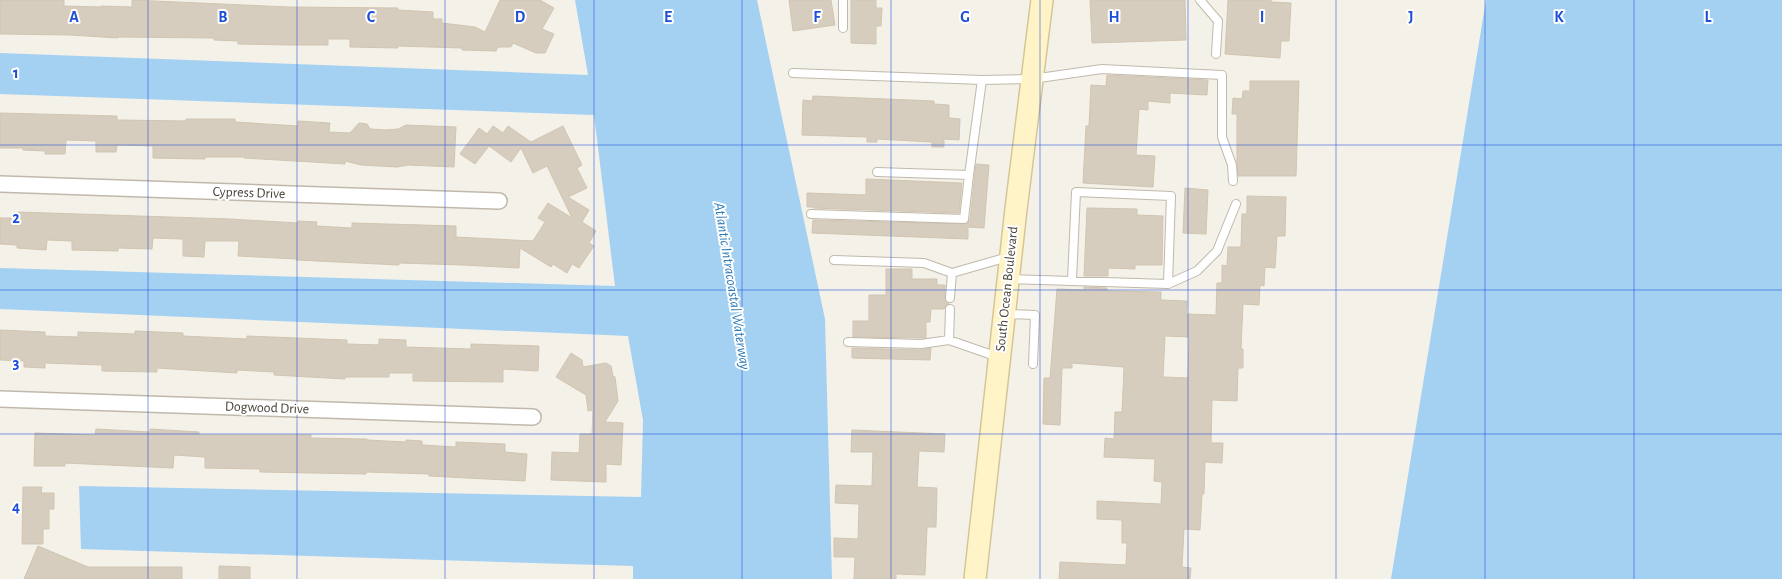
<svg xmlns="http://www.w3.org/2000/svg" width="1782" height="579" font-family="'Alegreya Sans',sans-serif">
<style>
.water{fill:#a4d1f2}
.building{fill:#d6cdbe;stroke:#d1c5b1;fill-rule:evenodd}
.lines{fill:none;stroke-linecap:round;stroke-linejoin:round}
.service-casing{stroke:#c0b9ab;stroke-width:10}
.minor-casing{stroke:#c0b9ab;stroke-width:18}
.secondary-casing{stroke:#d5c698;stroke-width:24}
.service{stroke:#fff;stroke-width:8}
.minor{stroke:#fff;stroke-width:15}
.secondary{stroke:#fff3c8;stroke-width:21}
.grid{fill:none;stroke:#1d4ed8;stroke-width:1;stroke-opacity:0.55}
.labels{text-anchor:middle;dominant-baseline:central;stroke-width:4;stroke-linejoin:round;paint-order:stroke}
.street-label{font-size:14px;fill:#484237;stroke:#fff}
.water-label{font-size:15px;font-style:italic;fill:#2d7ab7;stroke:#fff}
.grid-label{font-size:16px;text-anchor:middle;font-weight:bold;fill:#1d4ed8;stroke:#fff;stroke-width:4;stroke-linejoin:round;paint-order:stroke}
</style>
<rect width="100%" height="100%" fill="#f4f1e9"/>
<path class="water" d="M 575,0 L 757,0 L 825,319 L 832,579 L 633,579 L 633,566 L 81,549 L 79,486 L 641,497 L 643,420 L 628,336 L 0,309 L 0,268 L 615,286 L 594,115 L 0,94 L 0,53 L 588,75 Z
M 1486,0 L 1782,0 L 1782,579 L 1391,579 Z"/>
<path class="building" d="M 0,0 L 64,0 L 64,6 L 101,7 L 101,6 L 132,7 L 132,0 L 289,7 L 398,8 L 398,10 L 433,12 L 433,19 L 442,19 L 442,23 L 475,27 L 485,32 L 500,0 L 540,0 L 554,8 L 542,29 L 554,34 L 545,53 L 536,53 L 513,43 L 511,47 L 498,47 L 496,51 L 462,50 L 462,48 L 398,46 L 398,48 L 350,47 L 350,39 L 328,39 L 328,45 L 288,45 L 238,44 L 238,41 L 214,40 L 214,38 L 118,37 L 118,38 L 70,35 L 0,34 Z
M 789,0 L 831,0 L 835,25 L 793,31 Z
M 851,0 L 876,0 L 876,8 L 882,8 L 881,26 L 876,26 L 876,44 L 851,43 Z
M 1090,0 L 1185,0 L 1186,40 L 1092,43 Z
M 1228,0 L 1271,0 L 1271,2 L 1291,3 L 1289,41 L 1281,41 L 1280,58 L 1225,54 Z
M 1107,75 L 1208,80 L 1207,95 L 1170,93 L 1170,103 L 1148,101 L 1148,110 L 1139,109 L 1136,155 L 1155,156 L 1153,187 L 1083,183 L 1086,126 L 1089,126 L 1091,85 L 1106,86 Z
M 1250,81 L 1299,81 L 1296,176 L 1238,176 L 1237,162 L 1237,114 L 1232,114 L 1233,98 L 1242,99 L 1243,91 L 1250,91 Z
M 813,96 L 934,101 L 934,104 L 949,105 L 949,118 L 960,119 L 959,140 L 944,139 L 944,147 L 932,147 L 932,142 L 877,139 L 877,142 L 867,142 L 867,137 L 802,135 L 803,100 L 812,101 Z
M 0,113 L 117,116 L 117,120 L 186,121 L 186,119 L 235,119 L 235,122 L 298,126 L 298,121 L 330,123 L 329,132 L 350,133 L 359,123 L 367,124 L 370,129 L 386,130 L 398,129 L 406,125 L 456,127 L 454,167 L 408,165 L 397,167 L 361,165 L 345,161 L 345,164 L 244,158 L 244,157 L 205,157 L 205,159 L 153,158 L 153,146 L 117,145 L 116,152 L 96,152 L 96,141 L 66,140 L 65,154 L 45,154 L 45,151 L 23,150 L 23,148 L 0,148 Z
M 493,126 L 503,133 L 508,126 L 531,142 L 563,126 L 582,165 L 577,168 L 587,188 L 568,197 L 589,210 L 582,222 L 596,231 L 589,243 L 594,246 L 579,268 L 572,264 L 567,273 L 553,264 L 551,267 L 520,248 L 519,268 L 463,265 L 399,263 L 399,265 L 296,260 L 296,259 L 238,256 L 239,241 L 205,241 L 204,257 L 183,256 L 183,239 L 153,238 L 152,249 L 118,248 L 118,251 L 72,250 L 72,241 L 47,240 L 46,250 L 17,248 L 17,245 L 0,244 L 0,218 L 18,218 L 18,212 L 230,219 L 298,223 L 298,221 L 317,222 L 316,226 L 352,228 L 352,223 L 456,226 L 456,237 L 533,241 L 545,222 L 538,218 L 548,203 L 572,218 L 547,166 L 533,173 L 521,148 L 511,162 L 489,146 L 475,164 L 460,154 L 479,128 L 487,134 Z
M 976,164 L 989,165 L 984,228 L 968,227 L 968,239 L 812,233 L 813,220 L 966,224 L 970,220 Z
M 866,179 L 962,183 L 959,213 L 813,208 L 813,207 L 807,207 L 807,193 L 866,195 Z
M 1185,188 L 1208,190 L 1206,234 L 1183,233 Z
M 1247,196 L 1286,197 L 1285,236 L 1277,236 L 1275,268 L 1265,267 L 1264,286 L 1260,285 L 1259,305 L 1243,304 L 1241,349 L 1243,349 L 1243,368 L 1238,368 L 1237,401 L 1212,400 L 1211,443 L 1223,443 L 1222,463 L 1205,462 L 1204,494 L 1202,494 L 1200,530 L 1184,529 L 1182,567 L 1191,568 L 1190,579 L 1059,579 L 1060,562 L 1126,565 L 1127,543 L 1122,543 L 1122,520 L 1097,519 L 1097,501 L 1161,504 L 1162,482 L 1154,481 L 1155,459 L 1104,457 L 1105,438 L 1114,439 L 1115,412 L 1122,412 L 1124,367 L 1072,363 L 1072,368 L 1062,368 L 1060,425 L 1043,424 L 1044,378 L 1050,378 L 1057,289 L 1084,290 L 1084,287 L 1107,288 L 1107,291 L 1161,292 L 1161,300 L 1187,301 L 1186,314 L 1216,315 L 1217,283 L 1222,283 L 1222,265 L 1227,266 L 1228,247 L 1241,247 L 1242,214 L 1247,214 ZM 1165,336 L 1189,337 L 1188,378 L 1163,377 Z
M 1087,208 L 1137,209 L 1137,215 L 1163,216 L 1162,265 L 1135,265 L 1135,269 L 1108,268 L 1108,276 L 1084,276 Z
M 886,269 L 912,269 L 912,279 L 937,279 L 937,285 L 945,285 L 945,300 L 949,304 L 946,306 L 944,309 L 931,309 L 930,322 L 926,322 L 926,338 L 853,337 L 853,321 L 869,321 L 869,295 L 886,295 Z
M 0,330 L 45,332 L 45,336 L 78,337 L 78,332 L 135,334 L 135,331 L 183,333 L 183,336 L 247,339 L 247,336 L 347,340 L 347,344 L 379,345 L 379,339 L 406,340 L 406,347 L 471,349 L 471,344 L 539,346 L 538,371 L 503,369 L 503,382 L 413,381 L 413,373 L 389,373 L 389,377 L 345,377 L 345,379 L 274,375 L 274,372 L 237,370 L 237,373 L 157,368 L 157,372 L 102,371 L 102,365 L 45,363 L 45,368 L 24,367 L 24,361 L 0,360 Z
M 852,348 L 921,350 L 931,348 L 930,360 L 852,358 Z
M 571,353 L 582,360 L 583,367 L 606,363 L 611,366 L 613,376 L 615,377 L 618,401 L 605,422 L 623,423 L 621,465 L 606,464 L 606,482 L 551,480 L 552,452 L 579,453 L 580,434 L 592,434 L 593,410 L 588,411 L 586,395 L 556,377 Z
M 96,429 L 150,432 L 150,429 L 199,432 L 199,435 L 311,435 L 311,438 L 367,439 L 367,440 L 406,442 L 406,440 L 422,441 L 422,445 L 456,447 L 456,442 L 505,444 L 505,452 L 527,454 L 525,481 L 429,476 L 429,474 L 366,472 L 366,474 L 260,472 L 260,469 L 205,468 L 205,457 L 174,455 L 173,468 L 65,463 L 65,466 L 34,466 L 35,433 L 95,435 Z
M 852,430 L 945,434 L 944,452 L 919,451 L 917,487 L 937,488 L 936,527 L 927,527 L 925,575 L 896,574 L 896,579 L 854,579 L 855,557 L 834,557 L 834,538 L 858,539 L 859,504 L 835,503 L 836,485 L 872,486 L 873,452 L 851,452 Z
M 23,487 L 42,487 L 41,493 L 54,493 L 54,509 L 49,509 L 49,529 L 43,529 L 43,544 L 22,544 Z
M 38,546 L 88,567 L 182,567 L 182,579 L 24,579 Z
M 219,566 L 250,567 L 250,579 L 219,579 Z"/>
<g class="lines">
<g class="service-casing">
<path id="service" d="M 1200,0 L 1218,21 L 1216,54
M 843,28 L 843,0
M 793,73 L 982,80 L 1032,79 L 1102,69 L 1222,75 L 1222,137 L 1232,165 L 1233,181
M 877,172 L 969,175 L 982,80
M 811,214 L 964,219 L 969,175
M 834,260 L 924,263 L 952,273
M 1010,279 L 1168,284 L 1197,271 L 1217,251 L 1236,204
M 1072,280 L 1076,192 L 1171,196 L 1168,284
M 950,298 L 952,273 L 1008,257
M 950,309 L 949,340 L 998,357
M 1006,314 L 1035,315 L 1033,364
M 848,342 L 921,344 L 949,340"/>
</g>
<g class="minor-casing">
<path id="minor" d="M 0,184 L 499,201
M 0,399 L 533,417"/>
</g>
<g class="secondary-casing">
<path id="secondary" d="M 975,579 L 1016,209 L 1042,0"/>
</g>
<use href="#service" class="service"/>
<use href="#minor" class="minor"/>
<use href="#secondary" class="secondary"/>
</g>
<path class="grid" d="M 148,0 L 148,579M 297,0 L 297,579M 445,0 L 445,579M 594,0 L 594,579M 742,0 L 742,579M 891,0 L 891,579M 1040,0 L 1040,579M 1188,0 L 1188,579M 1336,0 L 1336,579M 1485,0 L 1485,579M 1634,0 L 1634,579M 0,145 L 1782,145M 0,290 L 1782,290M 0,434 L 1782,434"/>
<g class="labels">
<g class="street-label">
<text transform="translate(249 193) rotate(2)">Cypress Drive</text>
<text transform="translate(1007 289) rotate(-84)">South Ocean Boulevard</text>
<text transform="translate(267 408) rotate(2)">Dogwood Drive</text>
</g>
<g class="water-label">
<text transform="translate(732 286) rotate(81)">Atlantic Intracoastal Waterway</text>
</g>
</g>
<g class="grid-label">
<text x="74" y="22">A</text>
<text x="223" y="22">B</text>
<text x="371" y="22">C</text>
<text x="520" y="22">D</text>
<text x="668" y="22">E</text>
<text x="817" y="22">F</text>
<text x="965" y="22">G</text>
<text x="1114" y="22">H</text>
<text x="1262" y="22">I</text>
<text x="1411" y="22">J</text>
<text x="1559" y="22">K</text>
<text x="1708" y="22">L</text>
<text x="16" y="78">1</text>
<text x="16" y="223">2</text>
<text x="16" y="368">3</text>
<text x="16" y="512">4</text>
</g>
</svg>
